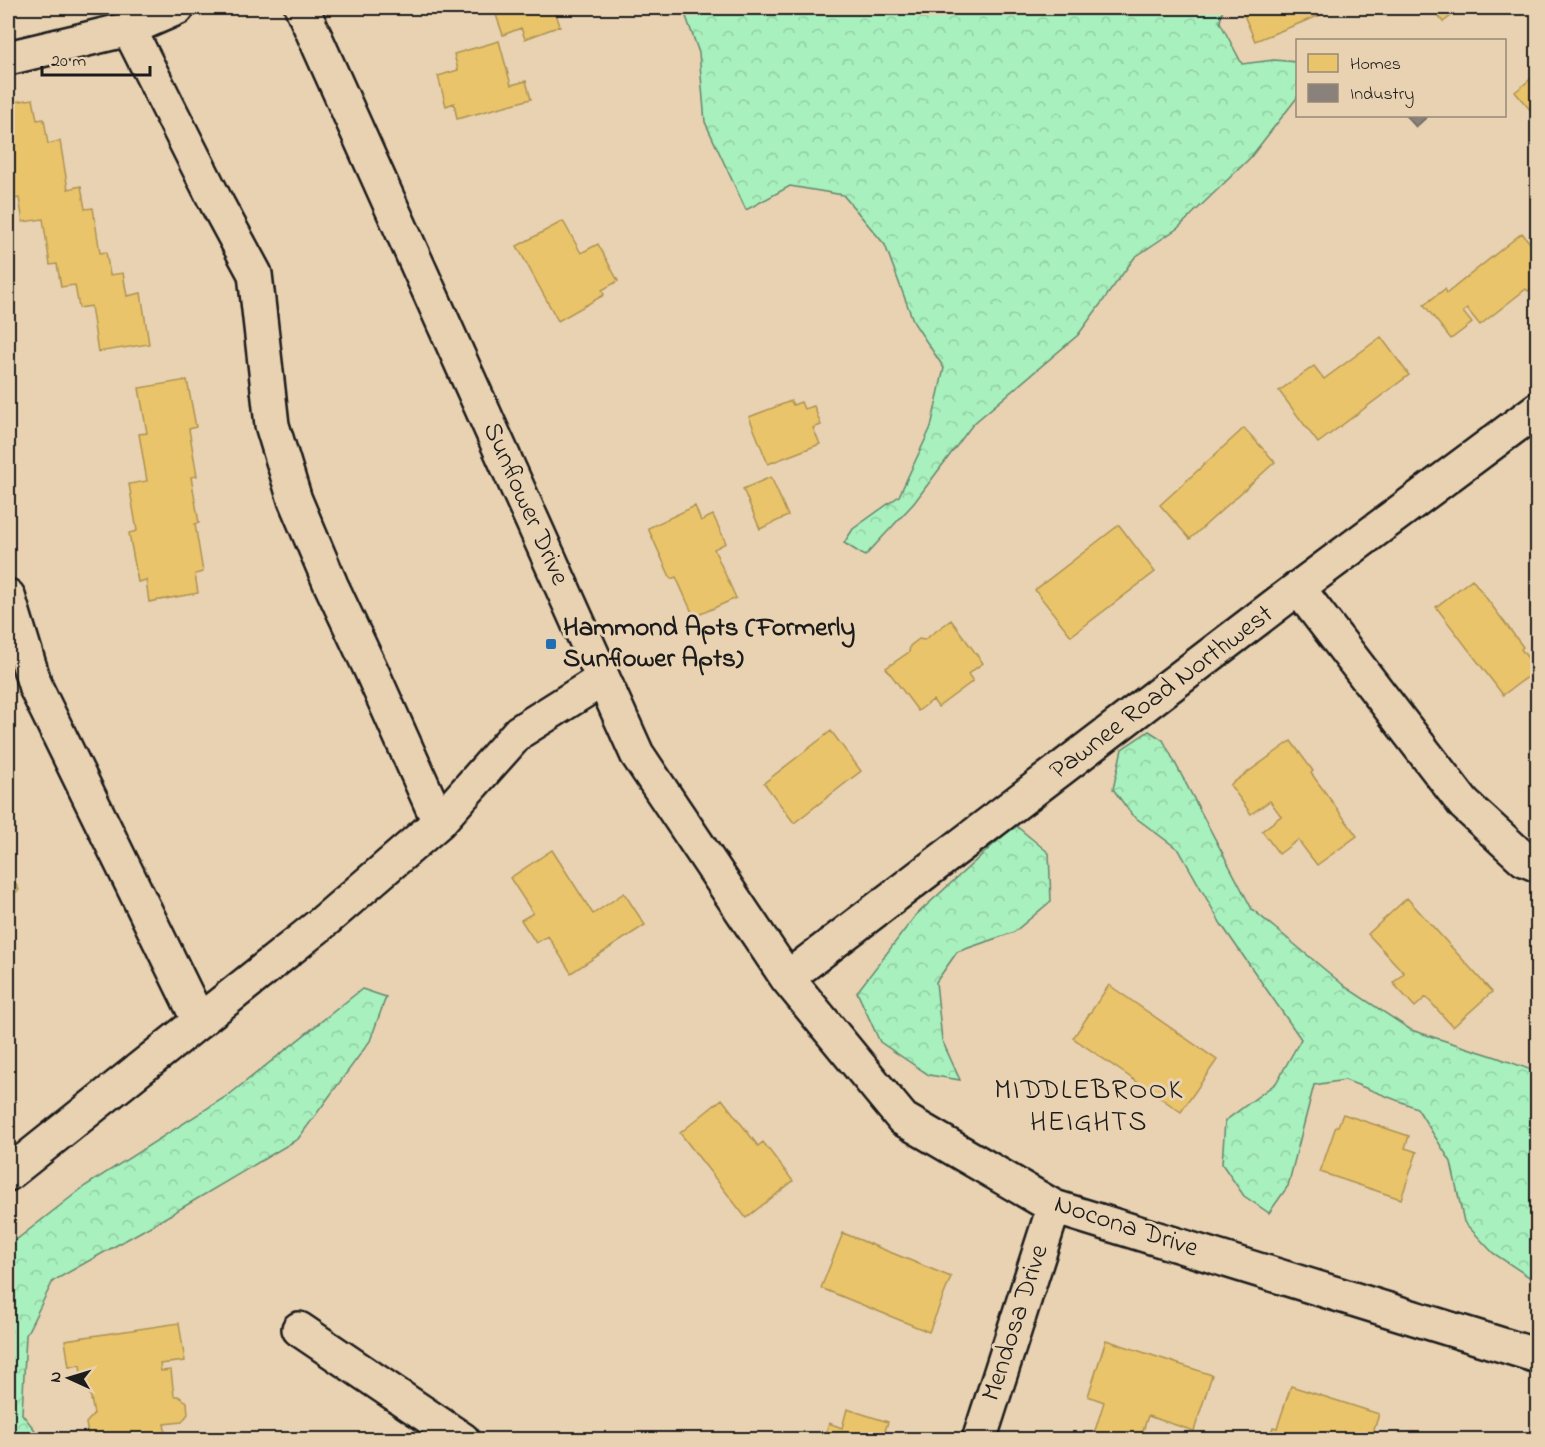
<svg xmlns="http://www.w3.org/2000/svg" width="1545" height="1447" font-family="'Indie Flower',sans-serif">
<style>
.forest{fill:url(#forest-crowns);stroke:#62866c;stroke-width:1.5}
.homes{fill:#e9c46a;stroke:#ac9253;stroke-width:1.5}
.industry{fill:#8a817c;stroke:#69635f;stroke-width:1.5}
.lines{fill:none;stroke-linecap:round;stroke-linejoin:round}
.minor-casing{stroke:#1c1c1c;stroke-width:38}
.minor{stroke:#e9d2b2;stroke-width:33}
.poi-dot{fill:#1f6fb2;stroke:#e9d2b2;stroke-width:2}
.labels{text-anchor:middle;dominant-baseline:central;stroke-width:6;stroke-linejoin:round;paint-order:stroke}
.street-label{font-size:27px;fill:#1c1c1c;stroke:#e9d2b2}
.poi-label{font-size:27px;font-weight:bold;fill:#1c1c1c;stroke:#e9d2b2;text-anchor:start}
.neighbourhood-label{font-size:28px;letter-spacing:1.5px;fill:#1c1c1c;stroke:#e9d2b2}
</style>
<defs>
<pattern id="forest-crowns" width="20" height="18" patternUnits="userSpaceOnUse" patternTransform="scale(1.5)"><rect width="20" height="18" fill="#a8f0bd"/><path d="M2 6a3 3 0 1 1 6 0M12 15a3 3 0 1 1 6 0" fill="none" stroke="#90cda2"/></pattern>
</defs>
<rect width="100%" height="100%" fill="#e9d2b2"/>
<filter id="ink" filterUnits="userSpaceOnUse"><feTurbulence type="fractalNoise" baseFrequency=".0167" numOctaves="2"/><feDisplacementMap in="SourceGraphic" scale="12" xChannelSelector="R" yChannelSelector="G"/><feConvolveMatrix kernelMatrix="1 2 1 2 8 2 1 2 1" color-interpolation-filters="sRGB"/></filter>
<g filter="url(#ink)">
<path class="forest" d="M 683,8 L 1223,8 L 1220,22 L 1242,64 L 1274,60 L 1297,62 L 1298,96 L 1296,99 L 1250,158 L 1178,228 L 1135,257 L 1078,335 L 973,424 L 914,503 L 865,556 L 844,543 L 853,529 L 899,496 L 931,427 L 944,368 L 914,323 L 885,245 L 843,195 L 790,186 L 746,210 L 705,122 L 699,53 Z
M 1149,731 L 1163,740 L 1252,909 L 1347,988 L 1411,1030 L 1496,1057 L 1537,1072 L 1537,1282 L 1493,1253 L 1464,1222 L 1451,1162 L 1417,1108 L 1345,1080 L 1314,1085 L 1288,1186 L 1269,1213 L 1244,1196 L 1222,1164 L 1225,1121 L 1276,1083 L 1301,1039 L 1221,924 L 1179,850 L 1132,815 L 1113,789 L 1122,749 Z
M 1015,825 L 1049,853 L 1051,901 L 1014,932 L 957,952 L 936,982 L 942,1040 L 960,1080 L 929,1075 L 880,1042 L 857,992 L 916,915 Z
M 362,989 L 386,997 L 370,1041 L 298,1139 L 158,1222 L 53,1281 L 26,1335 L 22,1414 L 42,1439 L 8,1439 L 8,1250 L 11,1244 L 85,1186 L 230,1094 Z"/>
<path class="homes" d="M 507,8 L 554,8 L 560,26 L 525,39 L 521,28 L 503,35 L 495,12 Z
M 1241,8 L 1332,8 L 1333,10 L 1255,41 Z
M 1432,8 L 1462,8 L 1443,22 Z
M 499,41 L 511,85 L 526,81 L 531,99 L 457,119 L 454,103 L 446,106 L 438,76 L 458,70 L 454,54 Z
M 1533,77 L 1538,83 L 1538,108 L 1532,112 L 1515,92 Z
M 33,99 L 37,120 L 44,119 L 48,144 L 60,141 L 68,189 L 81,186 L 85,209 L 93,208 L 100,253 L 106,252 L 110,275 L 123,273 L 127,296 L 141,293 L 149,344 L 98,352 L 91,306 L 79,308 L 75,285 L 61,287 L 57,264 L 50,265 L 43,219 L 23,222 L 19,198 L 8,200 L 8,103 Z
M 563,221 L 581,253 L 598,244 L 618,281 L 602,290 L 604,295 L 558,321 L 517,246 Z
M 1522,233 L 1538,253 L 1538,284 L 1528,291 L 1526,289 L 1480,325 L 1467,309 L 1463,312 L 1472,323 L 1451,339 L 1424,305 L 1445,289 L 1447,293 Z
M 1381,337 L 1409,375 L 1318,443 L 1279,391 L 1314,366 L 1324,379 Z
M 187,380 L 196,427 L 189,429 L 197,476 L 191,477 L 199,523 L 195,524 L 203,572 L 195,574 L 198,593 L 149,602 L 146,580 L 138,582 L 129,533 L 137,531 L 129,484 L 147,481 L 139,434 L 147,433 L 139,388 Z
M 791,401 L 793,405 L 801,402 L 804,409 L 814,406 L 821,425 L 813,428 L 820,444 L 768,464 L 749,417 Z
M 1244,428 L 1275,462 L 1190,539 L 1160,505 Z
M 771,477 L 788,516 L 760,529 L 743,489 Z
M 695,506 L 701,521 L 713,515 L 726,543 L 714,549 L 736,598 L 694,617 L 676,577 L 671,579 L 648,528 Z
M 1119,525 L 1155,572 L 1071,636 L 1035,590 Z
M 1472,579 L 1523,647 L 1521,649 L 1537,670 L 1503,695 L 1436,607 Z
M 951,620 L 983,663 L 968,674 L 973,681 L 938,707 L 933,700 L 918,711 L 886,668 L 909,652 L 910,646 L 919,639 L 924,640 Z
M 831,731 L 861,771 L 794,823 L 764,783 Z
M 1291,741 L 1313,771 L 1311,773 L 1357,836 L 1317,865 L 1298,840 L 1279,854 L 1262,831 L 1281,816 L 1270,801 L 1251,814 L 1230,785 Z
M 552,850 L 593,914 L 624,893 L 645,925 L 571,973 L 548,936 L 536,943 L 521,920 L 533,913 L 510,878 Z
M 8,871 L 19,890 L 8,897 Z
M 1407,898 L 1492,992 L 1453,1027 L 1426,997 L 1415,1007 L 1393,983 L 1404,973 L 1368,934 Z
M 1109,985 L 1217,1060 L 1181,1112 L 1073,1038 Z
M 722,1099 L 758,1146 L 763,1142 L 793,1181 L 746,1218 L 680,1133 Z
M 1343,1114 L 1409,1136 L 1405,1148 L 1417,1152 L 1401,1199 L 1320,1172 L 1336,1126 L 1338,1126 Z
M 843,1233 L 951,1277 L 929,1332 L 821,1288 Z
M 179,1323 L 185,1361 L 160,1364 L 161,1371 L 171,1370 L 174,1396 L 178,1396 L 187,1402 L 188,1414 L 182,1422 L 164,1424 L 166,1435 L 136,1440 L 131,1440 L 131,1437 L 112,1440 L 94,1440 L 88,1435 L 86,1423 L 94,1414 L 89,1388 L 82,1382 L 80,1365 L 69,1367 L 65,1340 Z
M 1106,1340 L 1212,1375 L 1194,1431 L 1148,1416 L 1140,1440 L 1092,1440 L 1104,1402 L 1088,1396 Z
M 1291,1386 L 1379,1414 L 1371,1440 L 1269,1440 L 1273,1427 L 1277,1428 Z
M 847,1409 L 888,1422 L 882,1440 L 824,1440 L 829,1423 L 842,1428 Z"/>
<path class="industry" d="M 1406,116 L 1428,116 L 1416,127 Z"/>
<g class="lines">
<g class="minor-casing">
<path id="minor" d="M 302,8 L 637,754 L 787,978 L 903,1119 L 1054,1207 L 1538,1356
M 129,29 L 215,200 L 255,274 L 272,425 L 295,500 L 331,585 L 371,670 L 439,822
M 8,58 L 129,29 L 177,8
M 1298,588 L 1464,804 L 1524,859 L 1538,865
M 8,596 L 36,688 L 199,1021
M 787,978 L 1298,588 L 1538,409
M 8,1174 L 321,924 L 439,822 L 519,732 L 603,679
M 299,1329 L 463,1440
M 979,1440 L 1054,1207"/>
</g>
<use href="#minor" class="minor"/>
</g>
</g>
<rect class="poi-dot" x="545" y="638" width="12" height="12" rx="3"/>
<g class="labels">
<g class="street-label">
<text transform="translate(525 504) rotate(66)">Sunflower Drive</text>
<text transform="translate(1162 693) rotate(-37)">Pawnee Road Northwest</text>
<text transform="translate(1126 1227) rotate(18)">Nocona Drive</text>
<text transform="translate(1016 1323) rotate(-72)">Mendosa Drive</text>
</g>
<g class="poi-label">
<text x="563" y="628">Hammond Apts (Formerly<tspan x="563" dy="31">Sunflower Apts)</tspan></text>
</g>
<g class="neighbourhood-label">
<text x="1089" y="1091">MIDDLEBROOK<tspan x="1089" dy="32">HEIGHTS</tspan></text>
</g>
</g>
<rect width="1545" height="1447" fill="none" stroke="#e9d2b2" stroke-width="30"/>
<rect x="15" y="15" width="1515" height="1417" fill="none" stroke="#1c1c1c" stroke-width="2" filter="url(#ink)"/>
<rect x="1296" y="39" width="210" height="78" fill="#e9d2b2" stroke="#978976" stroke-width="1.5"/>
<rect x="1308" y="54" width="30" height="18" fill="#e9c46a" stroke="#978976" stroke-width="1.5"/>
<text x="1350" y="69" font-size="18" fill="#1c1c1c">Homes</text>
<rect x="1308" y="84" width="30" height="18" fill="#8a817c" stroke="#978976" stroke-width="1.5"/>
<text x="1350" y="99" font-size="18" fill="#1c1c1c">Industry</text>
<g transform="translate(69 1378) rotate(274)" stroke="#e9d2b2" stroke-width="4.5" paint-order="stroke">
<path d="M0-4.5L10 22L0 15L-10 22Z" fill="#1c1c1c"/>
<text y="-9" font-size="16" font-weight="bold" text-anchor="middle" fill="#1c1c1c">N</text>
</g>
<path d="M42 66v9h108v-9" fill="none" stroke="#1c1c1c" stroke-width="3"/>
<text x="51" y="66" font-size="18" fill="#1c1c1c" stroke="#e9d2b2" stroke-width="4.5" paint-order="stroke">20 m</text>
</svg>
